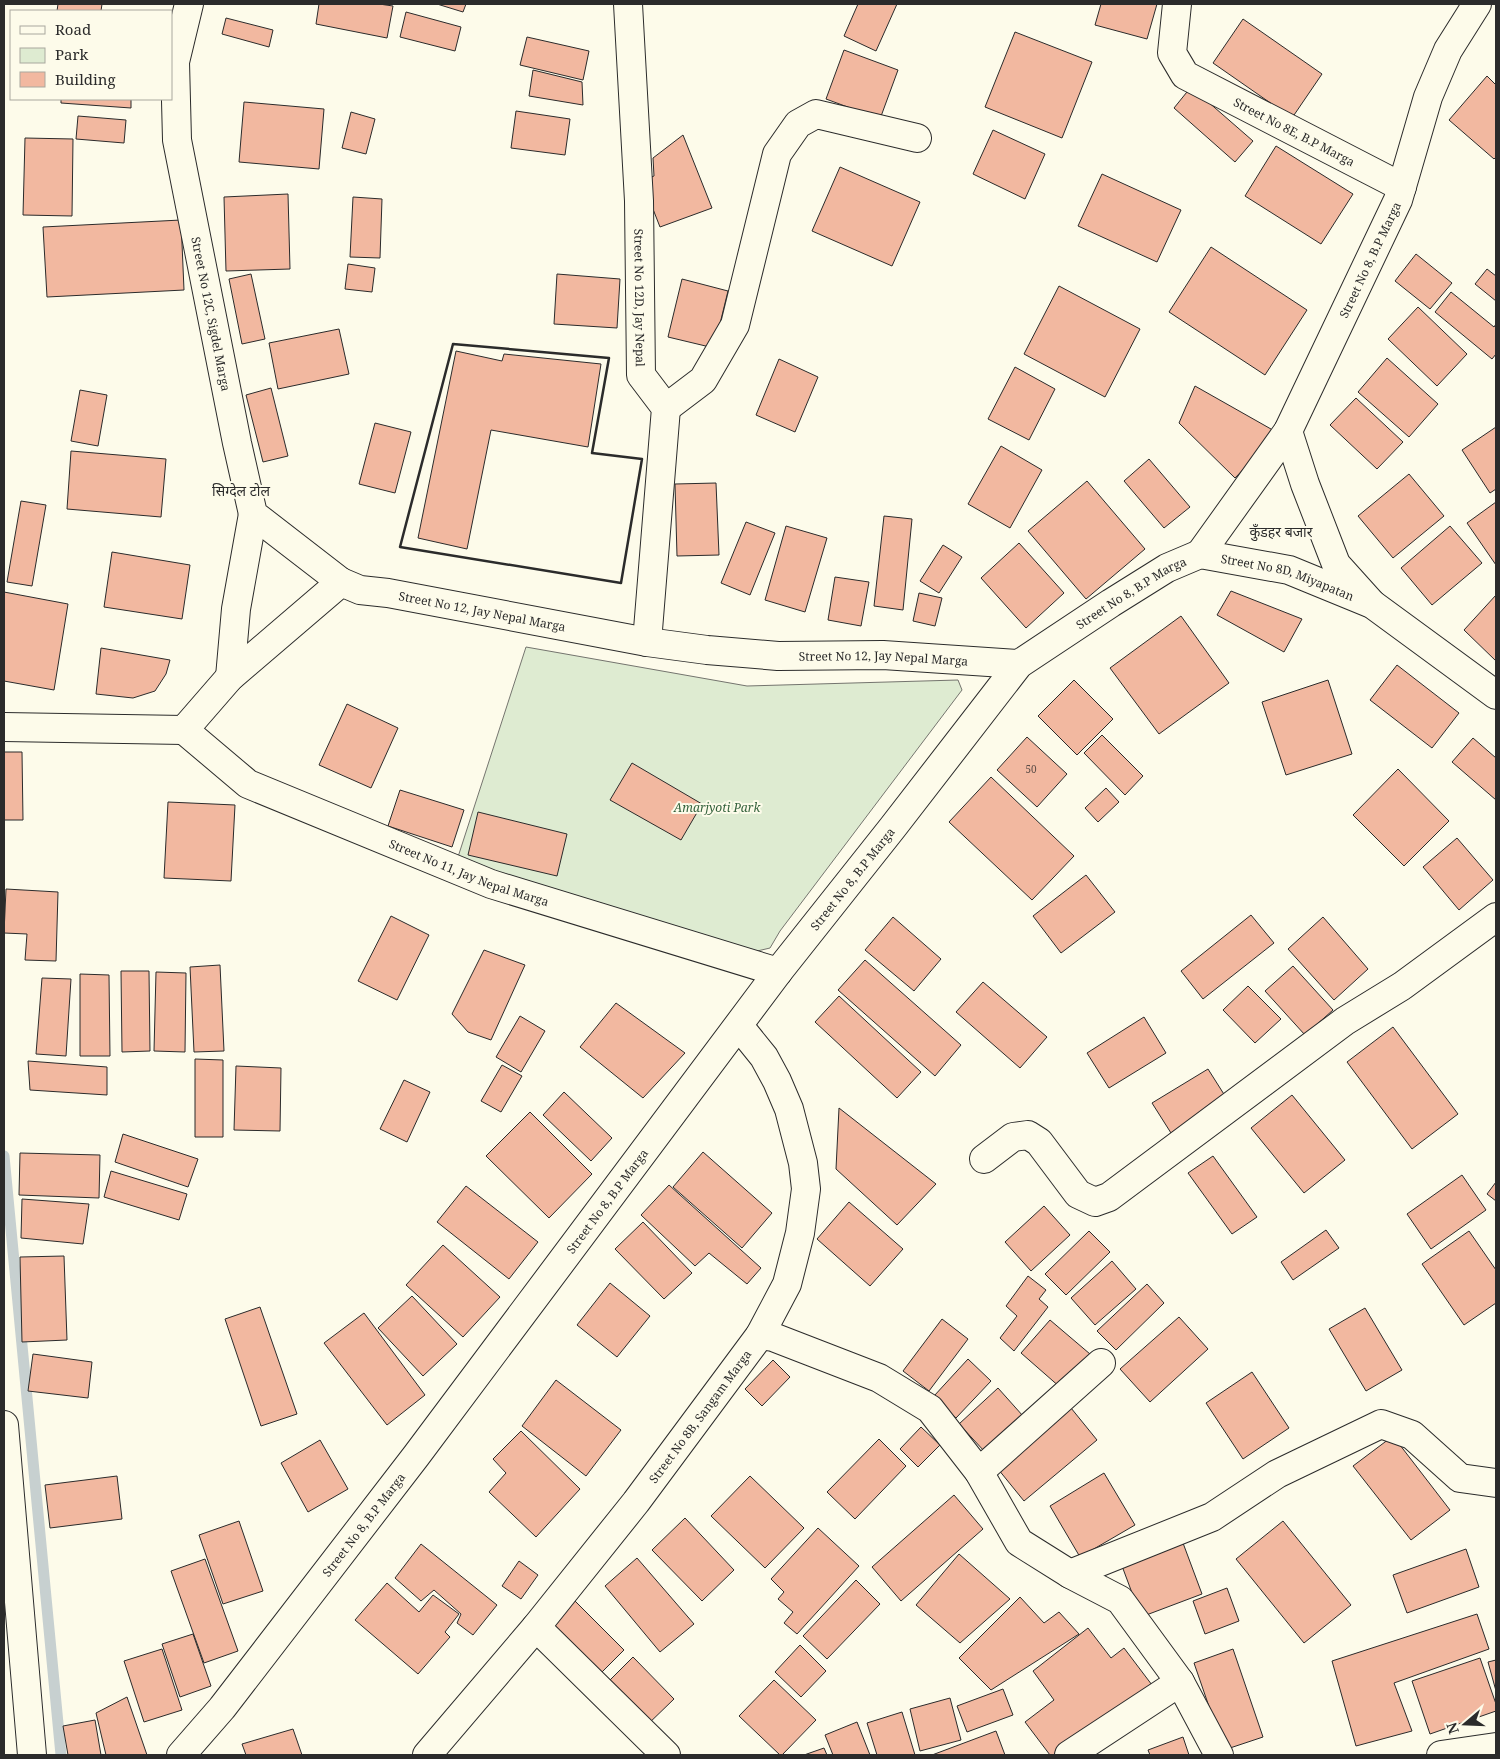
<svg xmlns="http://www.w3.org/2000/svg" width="1500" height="1759" font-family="'Noto Serif','Noto Sans Devanagari',serif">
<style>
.green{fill:#deebd1;stroke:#74746e}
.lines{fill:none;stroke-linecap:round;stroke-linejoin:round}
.stream{stroke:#c7d0d0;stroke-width:11}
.building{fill:#f2b8a0;stroke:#2b2b2b}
.street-casing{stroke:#2b2b2b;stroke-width:30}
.secondary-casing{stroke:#2b2b2b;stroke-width:30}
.primary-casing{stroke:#2b2b2b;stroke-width:30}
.street{stroke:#fdfbea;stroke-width:28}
.secondary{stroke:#fdfbea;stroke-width:28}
.primary{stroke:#fdfbea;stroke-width:28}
.wall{stroke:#2b2b2b;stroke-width:2.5}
.labels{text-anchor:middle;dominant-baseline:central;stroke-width:4;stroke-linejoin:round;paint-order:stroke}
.number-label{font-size:10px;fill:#5d4e48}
.street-label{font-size:12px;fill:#2b2b2b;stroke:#fdfbea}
.park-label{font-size:12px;font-style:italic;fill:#34623c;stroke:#fdfbea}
.neighbourhood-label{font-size:14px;fill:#2b2b2b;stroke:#fdfbea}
</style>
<rect width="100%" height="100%" fill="#fdfbea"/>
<path class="green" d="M 526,647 L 747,686 L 958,680 L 962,690 L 780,931 L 770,948 L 753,952 L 457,860 Z"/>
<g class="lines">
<path class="stream" d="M 4,1156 L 61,1755"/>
</g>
<path class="building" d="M 58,4 L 102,4 L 101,11 L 57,11 Z
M 319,4 L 379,4 L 393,6 L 387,38 L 316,24 Z
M 437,4 L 466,4 L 463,12 Z
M 858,4 L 897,4 L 876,51 L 844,36 Z
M 1101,4 L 1157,4 L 1147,39 L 1095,25 Z
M 406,12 L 461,27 L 455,51 L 400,37 Z
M 226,18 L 273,30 L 269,47 L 222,34 Z
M 1243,19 L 1322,74 L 1292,118 L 1213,63 Z
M 1015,32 L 1092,62 L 1062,138 L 985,107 Z
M 527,37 L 589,51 L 583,80 L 520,65 Z
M 844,50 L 898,70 L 880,119 L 826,99 Z
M 533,70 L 582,82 L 583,105 L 529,96 Z
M 1487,76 L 1496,85 L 1496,157 L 1494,159 L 1449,120 Z
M 1191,87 L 1253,141 L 1235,162 L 1174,108 Z
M 61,99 L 131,99 L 131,108 L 61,103 Z
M 244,102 L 324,109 L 319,169 L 239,162 Z
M 516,111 L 570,119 L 565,155 L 511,148 Z
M 351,112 L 375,119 L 366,154 L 342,148 Z
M 78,116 L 126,120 L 124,143 L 76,139 Z
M 993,130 L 1045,154 L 1025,199 L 973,174 Z
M 683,135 L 712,208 L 660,227 L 642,181 L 654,176 L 653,158 Z
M 25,138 L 73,139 L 72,216 L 23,215 Z
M 1276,146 L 1353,194 L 1321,244 L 1245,196 Z
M 840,167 L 920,202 L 892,266 L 812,231 Z
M 1102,174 L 1181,210 L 1157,262 L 1078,226 Z
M 288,194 L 290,269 L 226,271 L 224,197 Z
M 353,197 L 382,199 L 380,258 L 350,257 Z
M 181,220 L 184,290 L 47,297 L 43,227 Z
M 1211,247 L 1307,310 L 1265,375 L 1169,312 Z
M 1416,254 L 1452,283 L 1430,309 L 1395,281 Z
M 348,264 L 375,268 L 372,292 L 345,289 Z
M 1487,269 L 1496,276 L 1496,301 L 1475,284 Z
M 251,274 L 265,339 L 242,344 L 229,279 Z
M 557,274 L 620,279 L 617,328 L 554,324 Z
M 682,279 L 728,291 L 714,348 L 668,337 Z
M 1059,286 L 1140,329 L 1105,397 L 1024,354 Z
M 1451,292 L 1494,327 L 1496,324 L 1496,354 L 1492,359 L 1435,312 Z
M 1418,307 L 1467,354 L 1437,386 L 1388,339 Z
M 339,329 L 349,374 L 278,389 L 269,343 Z
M 456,351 L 502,361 L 504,354 L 601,364 L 588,447 L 491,430 L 467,549 L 418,538 Z
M 1387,358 L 1438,404 L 1409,437 L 1358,392 Z
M 779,359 L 818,377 L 795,432 L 756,415 Z
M 1015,367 L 1055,389 L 1029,440 L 988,419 Z
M 1195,386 L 1278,433 L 1235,478 L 1179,423 Z
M 271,388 L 288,456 L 263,462 L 246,395 Z
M 80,390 L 107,395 L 98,446 L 71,441 Z
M 1356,398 L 1403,442 L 1377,469 L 1330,425 Z
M 375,423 L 411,432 L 395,493 L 359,484 Z
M 1496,427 L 1496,489 L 1490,493 L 1462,450 Z
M 1001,446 L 1042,470 L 1010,528 L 968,504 Z
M 71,451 L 166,459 L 161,517 L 67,509 Z
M 1149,459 L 1190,507 L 1164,528 L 1124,481 Z
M 1409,474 L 1444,516 L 1393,558 L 1358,516 Z
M 1087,481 L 1145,549 L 1086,599 L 1028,531 Z
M 716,483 L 719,555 L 677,556 L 675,484 Z
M 21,501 L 46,505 L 32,586 L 7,582 Z
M 1496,502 L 1496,565 L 1467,523 Z
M 884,516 L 912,519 L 903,610 L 874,606 Z
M 746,522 L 775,533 L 750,595 L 721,583 Z
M 786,526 L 827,538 L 805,612 L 765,600 Z
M 1450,526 L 1482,563 L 1432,605 L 1401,568 Z
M 1019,543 L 1064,593 L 1026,628 L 981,578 Z
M 943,545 L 962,557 L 939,593 L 920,581 Z
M 112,552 L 190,565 L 182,619 L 104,607 Z
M 835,577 L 869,582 L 861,626 L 828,620 Z
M 1231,591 L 1302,619 L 1284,652 L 1217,615 Z
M 4,592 L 68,604 L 54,690 L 4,681 Z
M 919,593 L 942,598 L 935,626 L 913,621 Z
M 1496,595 L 1496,661 L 1464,630 Z
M 1181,616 L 1229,683 L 1159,734 L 1110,668 Z
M 101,648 L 170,660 L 166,674 L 155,691 L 133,698 L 96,694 Z
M 1397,665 L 1459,713 L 1432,748 L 1370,700 Z
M 1074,680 L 1113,719 L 1077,755 L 1038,716 Z
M 1328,680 L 1352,754 L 1286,775 L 1262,702 Z
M 347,704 L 398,728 L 371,788 L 319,765 Z
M 1102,735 L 1143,776 L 1125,795 L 1084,753 Z
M 1027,737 L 1067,774 L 1037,807 L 997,770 Z
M 1473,738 L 1496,758 L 1496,800 L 1452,762 Z
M 4,752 L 22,752 L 23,820 L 4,820 Z
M 632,763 L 702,804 L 681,840 L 610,800 Z
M 1398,769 L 1449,821 L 1404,866 L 1353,815 Z
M 991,777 L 1074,856 L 1032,900 L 949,822 Z
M 1106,788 L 1119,802 L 1098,822 L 1085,808 Z
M 400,790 L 464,810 L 452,847 L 388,826 Z
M 168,802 L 235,805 L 231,881 L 164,878 Z
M 478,812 L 567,834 L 557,876 L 468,855 Z
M 1457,838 L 1493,880 L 1459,910 L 1423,867 Z
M 1086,875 L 1115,912 L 1061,953 L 1033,916 Z
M 6,889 L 58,892 L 56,961 L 25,960 L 27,934 L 4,933 Z
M 1251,915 L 1274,943 L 1203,999 L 1181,971 Z
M 391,916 L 429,935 L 397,1000 L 358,981 Z
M 893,917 L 941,959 L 914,991 L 865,950 Z
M 1323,917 L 1368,969 L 1334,1000 L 1288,949 Z
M 484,950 L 525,965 L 491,1040 L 468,1032 L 452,1014 Z
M 865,960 L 961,1045 L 935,1076 L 838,990 Z
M 220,965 L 224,1051 L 194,1052 L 190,967 Z
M 1293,966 L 1333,1010 L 1305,1035 L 1265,991 Z
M 121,971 L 149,971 L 150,1051 L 122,1052 Z
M 156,972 L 186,973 L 185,1052 L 154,1051 Z
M 80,974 L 109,975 L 110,1056 L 80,1056 Z
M 42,978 L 71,979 L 66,1056 L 36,1054 Z
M 983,982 L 1047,1037 L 1020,1068 L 956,1012 Z
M 1248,986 L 1281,1019 L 1255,1043 L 1223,1010 Z
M 839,996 L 921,1072 L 897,1098 L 815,1022 Z
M 616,1003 L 685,1053 L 643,1098 L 580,1047 Z
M 520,1016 L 545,1031 L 521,1072 L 496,1057 Z
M 1144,1017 L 1166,1053 L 1109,1088 L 1087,1053 Z
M 1393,1027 L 1458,1114 L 1412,1149 L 1347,1062 Z
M 195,1059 L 223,1060 L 223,1137 L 195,1137 Z
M 28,1061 L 107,1067 L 107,1095 L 30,1090 Z
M 502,1065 L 522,1076 L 501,1112 L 481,1101 Z
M 236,1066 L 281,1068 L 280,1131 L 234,1130 Z
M 1208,1069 L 1227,1099 L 1171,1133 L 1152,1103 Z
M 404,1080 L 430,1092 L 407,1142 L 380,1129 Z
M 564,1092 L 612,1138 L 591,1161 L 543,1115 Z
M 1292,1095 L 1345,1160 L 1304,1193 L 1251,1128 Z
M 839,1108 L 936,1184 L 897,1225 L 836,1169 Z
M 530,1112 L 592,1174 L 549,1218 L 486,1156 Z
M 123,1134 L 198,1159 L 188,1187 L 115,1162 Z
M 703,1152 L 772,1213 L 742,1248 L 673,1187 Z
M 20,1153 L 100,1155 L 99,1198 L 19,1195 Z
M 1213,1156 L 1257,1217 L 1232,1234 L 1188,1173 Z
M 111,1171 L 187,1194 L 179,1220 L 104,1197 Z
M 1462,1175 L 1486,1210 L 1431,1249 L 1407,1214 Z
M 1496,1182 L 1496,1201 L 1487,1194 Z
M 669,1185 L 761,1268 L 747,1284 L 709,1253 L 695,1266 L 641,1215 Z
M 466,1186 L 538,1242 L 509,1279 L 437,1222 Z
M 22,1199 L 89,1204 L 83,1244 L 21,1238 Z
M 849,1202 L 903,1249 L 870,1286 L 817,1239 Z
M 1044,1206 L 1070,1235 L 1031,1271 L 1005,1242 Z
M 643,1222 L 692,1273 L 664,1299 L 615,1249 Z
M 1326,1230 L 1339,1248 L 1293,1280 L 1281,1262 Z
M 1089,1231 L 1110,1252 L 1066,1295 L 1045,1274 Z
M 1469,1231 L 1496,1270 L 1496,1303 L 1464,1325 L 1422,1264 Z
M 443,1245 L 500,1297 L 463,1337 L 406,1285 Z
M 64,1256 L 67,1340 L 22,1342 L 20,1257 Z
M 1112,1261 L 1136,1289 L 1095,1325 L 1071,1298 Z
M 1028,1276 L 1046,1290 L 1039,1299 L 1048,1307 L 1014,1351 L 1000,1338 L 1017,1316 L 1006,1306 Z
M 610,1283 L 650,1316 L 617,1357 L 577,1325 Z
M 1147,1284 L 1164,1303 L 1116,1350 L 1097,1331 Z
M 412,1296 L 457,1344 L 423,1376 L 378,1328 Z
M 260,1307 L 297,1414 L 261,1426 L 225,1319 Z
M 1365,1308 L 1402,1370 L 1366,1391 L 1329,1329 Z
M 364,1313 L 425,1395 L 387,1425 L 324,1343 Z
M 1179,1317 L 1208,1349 L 1150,1402 L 1120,1369 Z
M 942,1319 L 968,1339 L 929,1391 L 903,1371 Z
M 1050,1320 L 1090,1354 L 1061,1388 L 1021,1353 Z
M 33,1354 L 92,1362 L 88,1398 L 28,1391 Z
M 968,1359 L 991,1381 L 956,1418 L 934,1396 Z
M 773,1360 L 790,1377 L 762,1406 L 745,1389 Z
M 1252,1372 L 1289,1428 L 1243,1459 L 1206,1403 Z
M 556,1380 L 621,1430 L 586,1476 L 522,1426 Z
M 998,1388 L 1023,1416 L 985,1452 L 959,1424 Z
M 1071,1408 L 1097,1440 L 1024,1501 L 998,1469 Z
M 921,1427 L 940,1445 L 918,1467 L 900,1449 Z
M 521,1431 L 580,1489 L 536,1537 L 489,1492 L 506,1473 L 493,1459 Z
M 1393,1436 L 1450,1510 L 1411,1540 L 1353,1466 Z
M 879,1439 L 906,1466 L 855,1519 L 827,1492 Z
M 320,1440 L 348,1489 L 308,1512 L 281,1463 Z
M 1104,1473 L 1135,1525 L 1080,1557 L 1050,1506 Z
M 117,1476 L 122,1519 L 50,1528 L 45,1485 Z
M 750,1476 L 804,1528 L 765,1568 L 711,1516 Z
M 954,1495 L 983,1529 L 901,1601 L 872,1567 Z
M 685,1518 L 734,1570 L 702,1601 L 652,1550 Z
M 239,1521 L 263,1591 L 223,1604 L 199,1535 Z
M 1283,1521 L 1351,1605 L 1304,1643 L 1236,1559 Z
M 818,1528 L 859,1566 L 797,1634 L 784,1623 L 793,1612 L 778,1599 L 784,1592 L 771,1579 Z
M 1183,1543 L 1202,1594 L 1141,1617 L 1122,1566 Z
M 421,1544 L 497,1605 L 473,1635 L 457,1623 L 461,1614 L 434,1590 L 421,1601 L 395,1578 Z
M 1466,1549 L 1479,1587 L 1407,1613 L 1393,1575 Z
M 959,1554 L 1010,1599 L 960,1643 L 916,1605 Z
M 637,1558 L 694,1624 L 660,1652 L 605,1586 Z
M 205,1559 L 238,1651 L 204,1663 L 171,1571 Z
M 519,1561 L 538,1575 L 521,1599 L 502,1586 Z
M 856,1580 L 880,1604 L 827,1659 L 803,1636 Z
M 387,1583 L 419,1612 L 433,1595 L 459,1614 L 445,1632 L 450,1637 L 418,1674 L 355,1620 Z
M 1227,1588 L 1239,1621 L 1205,1634 L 1193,1601 Z
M 1020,1597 L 1044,1623 L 1059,1612 L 1079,1634 L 991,1690 L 959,1658 Z
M 575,1601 L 624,1650 L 596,1678 L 547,1629 Z
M 1477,1614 L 1489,1649 L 1394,1683 L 1412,1731 L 1356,1746 L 1332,1661 Z
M 1088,1628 L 1111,1658 L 1124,1648 L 1152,1685 L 1056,1755 L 1050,1755 L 1025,1722 L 1054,1700 L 1033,1671 Z
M 193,1634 L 211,1686 L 180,1697 L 162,1644 Z
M 800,1645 L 826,1671 L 801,1697 L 775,1672 Z
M 162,1649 L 182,1710 L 144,1722 L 124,1661 Z
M 1233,1649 L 1263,1737 L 1224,1750 L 1194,1663 Z
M 633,1657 L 674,1699 L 644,1728 L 604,1686 Z
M 1480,1658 L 1496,1704 L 1496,1711 L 1430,1734 L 1412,1681 Z
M 1496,1660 L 1496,1691 L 1488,1662 Z
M 774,1680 L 816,1720 L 782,1755 L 780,1755 L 739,1716 Z
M 1003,1689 L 1013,1715 L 967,1732 L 957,1706 Z
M 127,1697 L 147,1755 L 106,1755 L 96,1713 Z
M 950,1698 L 961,1740 L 920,1751 L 910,1709 Z
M 902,1712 L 915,1755 L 877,1755 L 867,1723 Z
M 95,1720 L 101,1755 L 68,1755 L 63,1726 Z
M 857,1722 L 870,1755 L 833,1755 L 825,1735 Z
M 293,1729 L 302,1755 L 246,1755 L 242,1744 Z
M 996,1731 L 1005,1755 L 932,1755 Z
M 1183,1737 L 1189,1755 L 1150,1755 L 1148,1750 Z
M 824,1748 L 827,1755 L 804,1755 Z"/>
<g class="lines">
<g class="street-casing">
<g id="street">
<path id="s1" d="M 189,4 L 175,62 L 177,140 L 237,443 L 253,514 L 341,582"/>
<path id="s2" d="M 628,4 L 639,201 L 641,375 L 666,408 L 647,642"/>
<path id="s3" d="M 1177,4 L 1172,53 L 1185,75 L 1402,187"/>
<path d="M 666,408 L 703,380 L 735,325 L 777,154 L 798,124 L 816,114 L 917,138"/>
<path d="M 230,677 L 236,609 L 253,514"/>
<path d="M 984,1159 L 1013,1137 L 1028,1135 L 1039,1142 L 1078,1194 L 1095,1202 L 1109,1197 L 1345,1021 L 1402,986 L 1496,917"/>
<path d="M 760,1335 L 773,1337 L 879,1378 L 930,1409 L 979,1472 L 1019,1542 L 1070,1574 L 1120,1600 L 1180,1682 L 1219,1755"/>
<path d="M 4,1425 L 32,1755"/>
<path d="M 979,1472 L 1101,1363"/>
<path d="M 1070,1574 L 1212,1517 L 1277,1474 L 1381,1424 L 1412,1435 L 1460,1478 L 1496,1483"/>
<path d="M 536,1627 L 666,1755"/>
<path id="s4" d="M 427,1755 L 536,1627 L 636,1502 L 760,1335 L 787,1284 L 800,1233 L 806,1189 L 803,1163 L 789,1109 L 777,1081 L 764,1057 L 739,1026"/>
<path d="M 1069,1755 L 1180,1682"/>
<path d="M 1441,1755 L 1496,1747"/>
</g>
</g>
<g class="secondary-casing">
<g id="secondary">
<path d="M 1288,431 L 1305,484 L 1336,564 L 1372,604"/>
<path id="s5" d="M 1200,554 L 1288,431 L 1398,200 L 1428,97 L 1448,50 L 1477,4"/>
<path id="s6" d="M 4,727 L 184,730 L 230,677 L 341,582 L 360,590 L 388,593 L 647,642 L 707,650 L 778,656 L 883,655 L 1019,664"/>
<path id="s7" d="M 184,730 L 248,784 L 491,884 L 778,972"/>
</g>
</g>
<g class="primary-casing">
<g id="primary">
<path id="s8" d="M 181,1755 L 222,1708 L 416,1456 L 778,972 L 893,827 L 1019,664 L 1111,603 L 1167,568 L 1200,554 L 1289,570 L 1372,604 L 1496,695"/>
</g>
</g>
<use href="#street" class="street"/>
<use href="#secondary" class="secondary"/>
<use href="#primary" class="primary"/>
<path class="wall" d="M 453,344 L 609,358 L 592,453 L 642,459 L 621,583 L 400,547 Z"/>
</g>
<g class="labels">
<g class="number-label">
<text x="1031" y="769">50</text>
</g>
<g class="street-label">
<text stroke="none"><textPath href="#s3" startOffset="198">Street No 8E, B.P Marga</textPath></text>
<text stroke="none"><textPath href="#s5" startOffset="341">Street No 8, B.P Marga</textPath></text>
<text stroke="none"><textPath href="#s2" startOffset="294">Street No 12D, Jay Nepal</textPath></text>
<text stroke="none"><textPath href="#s1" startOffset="315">Street No 12C, Sigdel Marga</textPath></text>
<text stroke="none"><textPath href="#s8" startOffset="1679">Street No 8D, Miyapatan</textPath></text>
<text stroke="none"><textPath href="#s8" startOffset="1509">Street No 8, B.P Marga</textPath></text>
<text stroke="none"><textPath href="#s6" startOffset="541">Street No 12, Jay Nepal Marga</textPath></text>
<text stroke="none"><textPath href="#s6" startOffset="946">Street No 12, Jay Nepal Marga</textPath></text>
<text stroke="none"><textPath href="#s7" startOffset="322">Street No 11, Jay Nepal Marga</textPath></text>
<text stroke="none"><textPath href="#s8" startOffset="1104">Street No 8, B.P Marga</textPath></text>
<text stroke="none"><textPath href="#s8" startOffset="699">Street No 8, B.P Marga</textPath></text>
<text stroke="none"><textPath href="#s4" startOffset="435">Street No 8B, Sangam Marga</textPath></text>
<text stroke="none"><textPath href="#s8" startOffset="294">Street No 8, B.P Marga</textPath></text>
</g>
<g class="park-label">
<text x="717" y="807">Amarjyoti Park</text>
</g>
<g class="neighbourhood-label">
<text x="241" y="490">सिग्देल टोल</text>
<text x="1281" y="531">कुँडहर बजार</text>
</g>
</g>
<rect width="1500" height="1759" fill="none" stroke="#2b2b2b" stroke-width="10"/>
<rect x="10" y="10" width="162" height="90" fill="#fdfbea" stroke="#a9a89e"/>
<rect x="20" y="26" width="25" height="8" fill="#fdfbea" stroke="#a9a89e"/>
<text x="55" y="35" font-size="15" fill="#2b2b2b">Road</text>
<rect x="20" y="48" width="25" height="15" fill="#deebd1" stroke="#a9a89e"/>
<text x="55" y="60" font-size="15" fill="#2b2b2b">Park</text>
<rect x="20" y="72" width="25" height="15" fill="#f2b8a0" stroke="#a9a89e"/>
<text x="55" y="85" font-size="15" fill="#2b2b2b">Building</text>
<g transform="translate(1465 1724) rotate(251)" stroke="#fdfbea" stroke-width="4" paint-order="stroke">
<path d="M0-4L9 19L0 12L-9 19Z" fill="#2b2b2b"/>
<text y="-8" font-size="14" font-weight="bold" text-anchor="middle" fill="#2b2b2b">N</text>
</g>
</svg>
